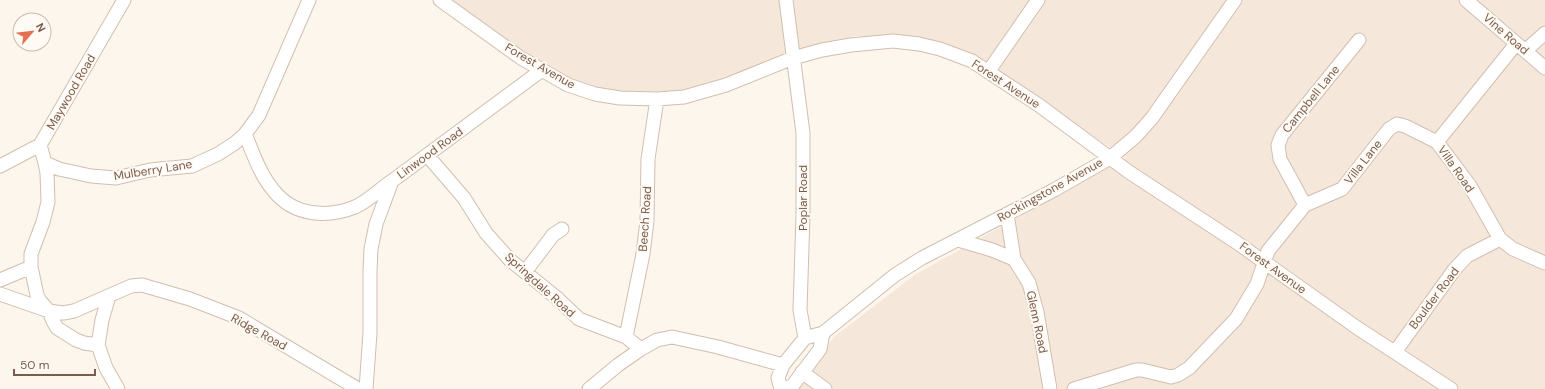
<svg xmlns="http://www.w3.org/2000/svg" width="1545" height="389" font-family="'DM Sans',sans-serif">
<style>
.residential{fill:#f5e8da}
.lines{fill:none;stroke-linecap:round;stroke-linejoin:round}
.minor-casing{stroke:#d1beb0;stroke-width:15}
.minor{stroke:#fff;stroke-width:13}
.labels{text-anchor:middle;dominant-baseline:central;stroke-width:4;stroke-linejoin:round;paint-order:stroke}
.street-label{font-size:12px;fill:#7a5c4d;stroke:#fffaf3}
</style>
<rect width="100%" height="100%" fill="#fdf6ec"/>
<path class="residential" d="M 446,0 L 1545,0 L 1545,389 L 793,389 L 835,336 L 916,274 L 1125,158 L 1007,76 L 912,38 L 855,36 L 675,93 L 620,95 L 585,86 L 524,56 Z"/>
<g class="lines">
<g class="minor-casing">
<path id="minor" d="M 440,0 L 521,58 L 568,85 L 595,94 L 620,98 L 657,99 L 684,97 L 726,85 L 793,58 L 822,50 L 851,45 L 893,41 L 919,44 L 940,49 L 972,61 L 1040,106 L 1129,172 L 1236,242 L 1356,327 L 1451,389
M 786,0 L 803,133 L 803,215 L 800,310 L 805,338
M 1466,0 L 1545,68
M 1525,51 L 1545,33
M 988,72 L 1038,0
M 245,134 C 253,153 260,175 274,191 C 294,216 327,218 355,207 C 368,201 380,189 392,181
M 1437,142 L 1516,44
M 40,145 L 45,163 L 59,169 L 91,176 L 116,178 L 150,170 L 192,166 L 218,154 L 235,143 L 245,134 L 259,115 L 309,0
M 427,155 L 464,198 L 486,233 L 510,260 L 557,298 L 579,319 L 626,337 L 641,349
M 45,163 L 47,173 L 48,202 L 43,222 L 31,254 L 31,267 L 37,295 L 40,301 L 49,311 L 53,321 L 57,328 L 76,340 L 84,343 L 98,345 L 106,368 L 118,389
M 0,166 L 40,145 L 124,0
M 1305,205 L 1280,159 L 1278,145 L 1282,135 L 1359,40
M 1007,214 L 1014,259
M 958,240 L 992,250 L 1014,259 L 1029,283 L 1037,312 L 1050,389
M 525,272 L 553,235 L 562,229
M 0,280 L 31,267
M 0,294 L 49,311 L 63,313 L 74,311 L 131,286 L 142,285 L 190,299 L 239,318 L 358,389
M 626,337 L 643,254 L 647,221 L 648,159 L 657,99
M 98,345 L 102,320 L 109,296
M 1395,352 L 1454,270 L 1467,256 L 1500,239
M 802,372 L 825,389
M 366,389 L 370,333 L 370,271 L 371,249 L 376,224 L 392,181 L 542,70
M 589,389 L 618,365 L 641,349 L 657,340 L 672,337 L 718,347 L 783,365
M 781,389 L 778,378 L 783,365 L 805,338 L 823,333 L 895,275 L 922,258 L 1054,190 L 1110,158 L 1136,136 L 1152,118 L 1235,0
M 786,389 L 793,385 L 820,349 L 823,333
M 1074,389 L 1136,370 L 1142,370 L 1171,377 L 1178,375 L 1189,368 L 1236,319 L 1257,284 L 1268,251 L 1305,205 L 1342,189 L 1389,129 L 1397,124 L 1405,126 L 1437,142 L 1470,186 L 1500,239 L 1513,249 L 1545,263"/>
</g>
<use href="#minor" class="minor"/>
</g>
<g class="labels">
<g class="street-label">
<text transform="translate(1506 34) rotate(41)">Vine Road</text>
<text transform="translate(540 66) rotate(30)">Forest Avenue</text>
<text transform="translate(1006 84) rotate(33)">Forest Avenue</text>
<text transform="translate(71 92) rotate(-60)">Maywood Road</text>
<text transform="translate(1311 99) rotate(-51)">Campbell Lane</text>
<text transform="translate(430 153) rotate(-36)">Linwood Road</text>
<text transform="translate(1363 162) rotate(-52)">Villa Lane</text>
<text transform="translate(1456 169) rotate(55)">Villa Road</text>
<text transform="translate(153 170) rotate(-9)">Mulberry Lane</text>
<text transform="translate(1050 190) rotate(-29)">Rockingstone Avenue</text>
<text transform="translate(803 198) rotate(-90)">Poplar Road</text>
<text transform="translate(645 219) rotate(-86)">Beech Road</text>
<text transform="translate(1273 268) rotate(36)">Forest Avenue</text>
<text transform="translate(540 285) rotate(42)">Springdale Road</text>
<text transform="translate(1434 298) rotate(-53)">Boulder Road</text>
<text transform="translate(1037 322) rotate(78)">Glenn Road</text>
<text transform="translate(259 332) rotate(29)">Ridge Road</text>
</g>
</g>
<g transform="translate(32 32) rotate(62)"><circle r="19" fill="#fffaf3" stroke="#cabbb1"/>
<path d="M0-3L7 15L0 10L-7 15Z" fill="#e76f51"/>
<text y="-6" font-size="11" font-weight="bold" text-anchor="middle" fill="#7a5c4d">N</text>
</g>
<path d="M14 369v6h81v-6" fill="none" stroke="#7a5c4d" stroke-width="2"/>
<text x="20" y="369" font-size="12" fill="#7a5c4d" stroke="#fffaf3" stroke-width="3" paint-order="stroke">50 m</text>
</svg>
